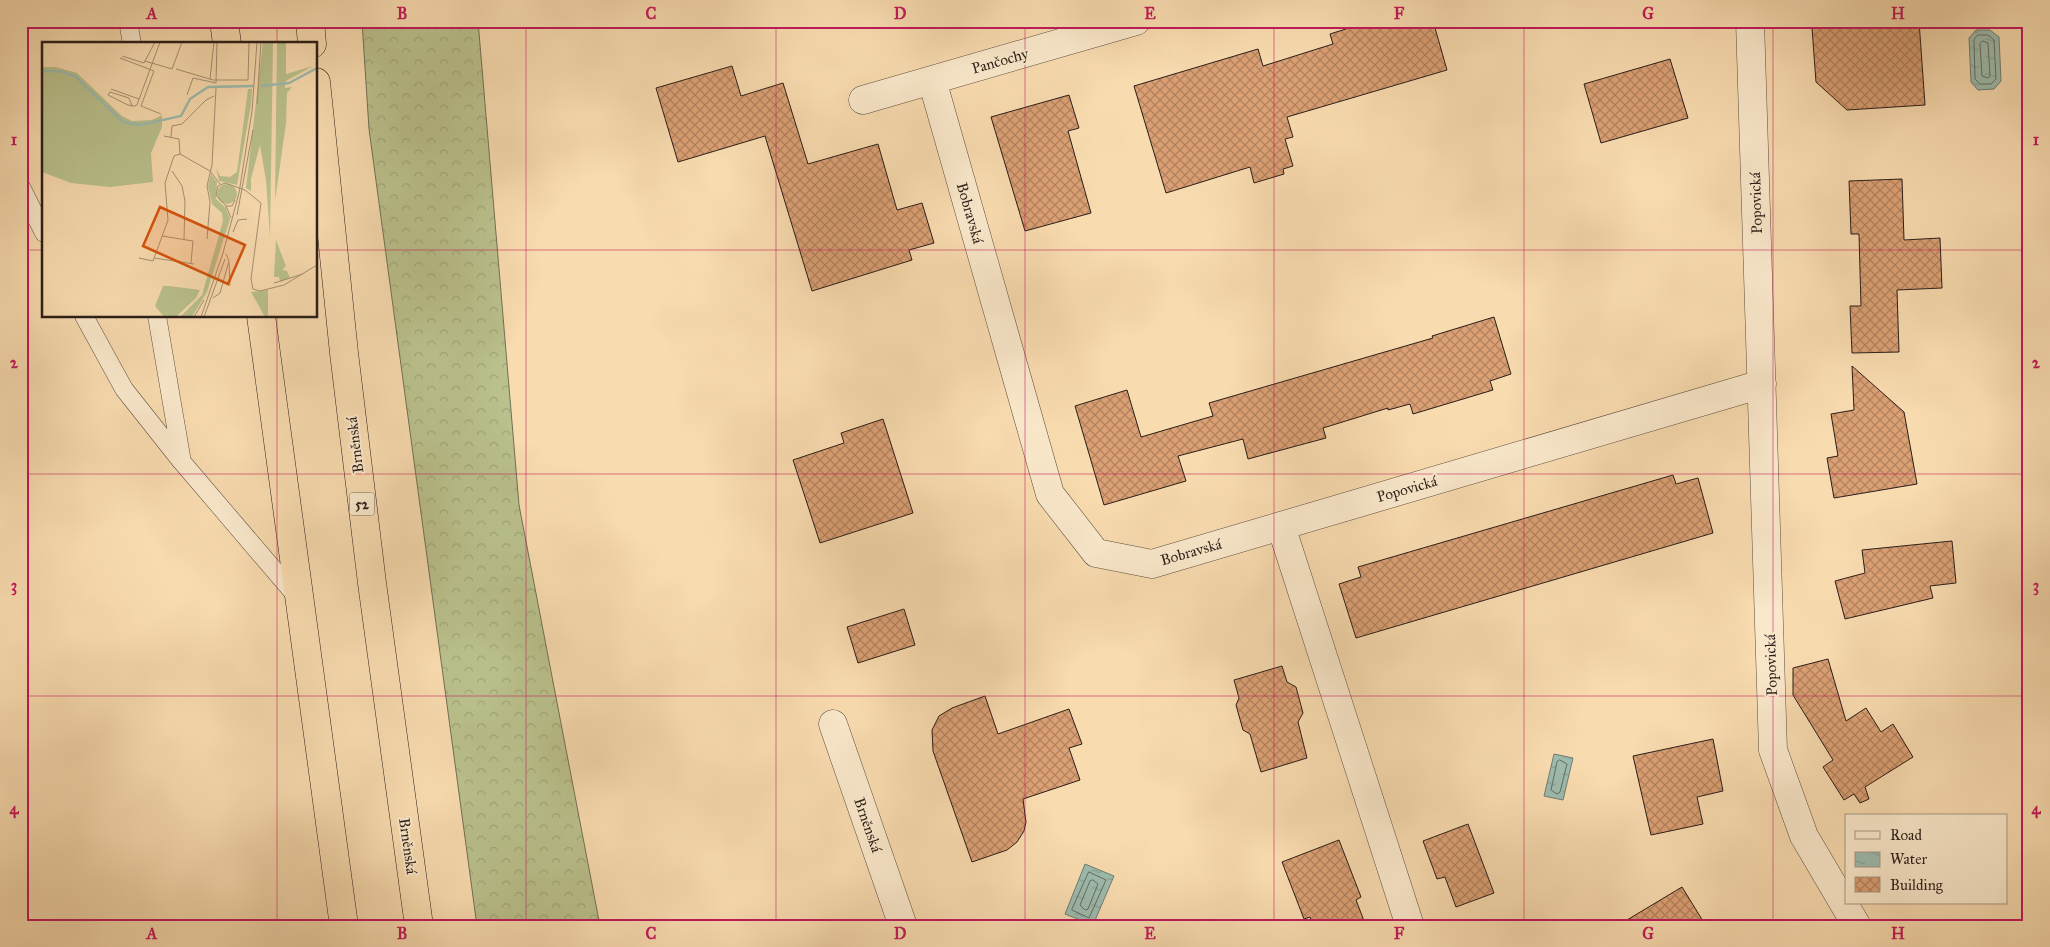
<svg xmlns="http://www.w3.org/2000/svg" width="2050" height="947" font-family="'IM FELL Great Primer',serif">
<style>
.forest{fill:url(#forest-crowns);stroke:#727053}
.water{fill:url(#water-ripples);stroke:#6f7c72}
.lines{fill:none;stroke-linecap:round;stroke-linejoin:round}
.shore{stroke:#646c64;stroke-width:1}
.building{fill:url(#building-cross-hatch);stroke:#2a1e19}
.service-casing{stroke:#5e4d3e;stroke-width:19}
.minor-casing{stroke:#5e4d3e;stroke-width:29}
.trunk-casing{stroke:#2a1e19;stroke-width:29}
.service{stroke:#fae8cb;stroke-width:18}
.minor{stroke:#fae8cb;stroke-width:28}
.trunk{stroke:#f8dbaf;stroke-width:28}
.grid{fill:none;stroke:#c2185b;stroke-width:1;stroke-opacity:0.55}
.labels{text-anchor:middle;dominant-baseline:central;stroke-width:4;stroke-linejoin:round;paint-order:stroke}
.shield{fill:#fae8cb;stroke:#685b4e;stroke-width:1}
.shield-label{font-size:14px;font-weight:bold;fill:#2a1e19}
.street-label{font-size:15px;fill:#2a1e19;stroke:#fae8cb}
.inset-river{fill:none;stroke:#9dbbae;stroke-width:2.5}
.inset-road{fill:none;stroke:#a68f73;stroke-width:1}
.view{fill:#d5530d;fill-opacity:0.15;stroke:#d5530d;stroke-width:2.5}
.inset-edge{fill:none;stroke:#2a1e19;stroke-width:2.5}
.neatline{fill:none;stroke:#c2185b;stroke-width:2}
.grid-label{font-size:16px;text-anchor:middle;font-weight:bold;fill:#c2185b}
</style>
<defs>
<pattern id="forest-crowns" width="20" height="18" patternUnits="userSpaceOnUse" patternTransform="scale(1.25)"><rect width="20" height="18" fill="#bac18d"/><path d="M2 6a3 3 0 1 1 6 0M12 15a3 3 0 1 1 6 0" fill="none" stroke="#a0a579"/></pattern>
<pattern id="water-ripples" width="26" height="14" patternUnits="userSpaceOnUse" patternTransform="scale(1.25)"><rect width="26" height="14" fill="#9dbbae"/><path d="M2 4q2-2 4 0t4 0M15 11q2-2 4 0t4 0" fill="none" stroke="#87a095"/></pattern>
<pattern id="building-cross-hatch" width="8" height="8" patternUnits="userSpaceOnUse" patternTransform="scale(1.25)"><rect width="8" height="8" fill="#dba074"/><path d="M0 0l8 8M0 8l8-8" fill="none" stroke="#b2825e"/></pattern>
</defs>
<rect width="100%" height="100%" fill="#f8dbaf"/>
<filter id="stains"><feTurbulence type="fractalNoise" baseFrequency=".004" numOctaves="4"/><feColorMatrix values="0 0 0 0 .2 0 0 0 0 .09 0 0 0 0 .02 0 0 0 .5 -.17"/></filter>
<radialGradient id="worn" r=".72"><stop offset=".6" stop-color="#630" stop-opacity="0"/><stop offset="1" stop-color="#630" stop-opacity=".3"/></radialGradient>
<path class="forest" d="M 362,21 L 478,21 L 519,505 L 600,926 L 477,926 L 369,129 Z"/>
<path class="water" d="M 1976,30 L 1990,30 L 1999,37 L 2001,81 L 1994,89 L 1978,90 L 1971,82 L 1969,38 Z
M 1554,754 L 1573,758 L 1563,800 L 1544,796 Z
M 1085,864 L 1114,876 L 1093,925 L 1065,914 Z"/>
<g class="lines">
<path class="shore" d="M 1978,35 L 1988,35 L 1994,40 L 1996,79 L 1991,84 L 1980,84 L 1975,79 L 1974,40 Z
M 1983,41 L 1988,43 L 1990,76 L 1988,78 L 1982,76 L 1980,44 Z
M 1560,760 L 1567,764 L 1560,792 L 1557,794 L 1551,790 L 1557,762 Z
M 1089,872 L 1106,880 L 1089,918 L 1072,910 Z
M 1093,880 L 1098,884 L 1088,909 L 1085,910 L 1080,905 L 1090,881 Z"/>
</g>
<path class="building" d="M 1371,21 L 1433,21 L 1447,70 L 1287,117 L 1293,137 L 1285,139 L 1293,166 L 1283,169 L 1284,174 L 1254,183 L 1250,167 L 1166,193 L 1134,86 L 1258,49 L 1263,66 L 1333,44 L 1330,34 Z
M 1919,21 L 1925,105 L 1847,110 L 1816,82 L 1812,28 Z
M 1670,59 L 1688,118 L 1601,143 L 1584,84 Z
M 732,66 L 741,96 L 783,83 L 808,164 L 878,144 L 897,210 L 922,203 L 934,243 L 909,250 L 912,260 L 812,291 L 765,136 L 678,162 L 656,88 Z
M 1069,95 L 1079,128 L 1068,131 L 1091,213 L 1025,231 L 991,117 Z
M 1902,179 L 1904,240 L 1940,238 L 1942,288 L 1897,290 L 1899,352 L 1852,353 L 1850,306 L 1861,306 L 1859,234 L 1851,234 L 1849,181 Z
M 1494,317 L 1511,374 L 1490,381 L 1493,390 L 1413,414 L 1410,404 L 1388,410 L 1388,408 L 1323,428 L 1326,438 L 1248,459 L 1243,439 L 1178,456 L 1186,481 L 1104,505 L 1075,406 L 1127,390 L 1141,437 L 1213,416 L 1209,403 L 1433,338 L 1432,336 Z
M 1852,366 L 1904,412 L 1917,484 L 1834,498 L 1827,458 L 1838,456 L 1831,414 L 1854,410 Z
M 883,419 L 913,513 L 820,543 L 793,460 L 844,443 L 841,433 Z
M 1673,475 L 1676,484 L 1698,478 L 1713,533 L 1356,638 L 1339,584 L 1361,577 L 1358,567 Z
M 1952,541 L 1956,583 L 1930,586 L 1933,598 L 1845,619 L 1835,581 L 1865,573 L 1862,550 Z
M 904,609 L 915,645 L 858,663 L 847,627 Z
M 1828,659 L 1846,721 L 1866,708 L 1881,732 L 1893,724 L 1913,757 L 1865,787 L 1869,799 L 1860,803 L 1854,794 L 1844,800 L 1823,767 L 1833,760 L 1793,695 L 1793,668 Z
M 1282,666 L 1287,682 L 1296,687 L 1303,713 L 1298,722 L 1307,758 L 1261,772 L 1250,734 L 1243,730 L 1236,705 L 1239,698 L 1234,680 Z
M 985,696 L 998,734 L 1069,709 L 1082,744 L 1069,748 L 1080,780 L 1023,799 L 1026,822 L 1024,831 L 1017,842 L 1007,850 L 972,862 L 933,751 L 932,730 L 939,716 L 952,708 Z
M 1713,739 L 1723,791 L 1697,797 L 1703,824 L 1651,835 L 1633,756 Z
M 1468,824 L 1494,893 L 1456,907 L 1445,877 L 1437,879 L 1423,841 Z
M 1339,840 L 1361,897 L 1356,900 L 1366,926 L 1313,926 L 1310,917 L 1304,919 L 1282,862 Z
M 1682,887 L 1706,926 L 1617,926 Z"/>
<g class="lines">
<g class="service-casing">
<path id="service" d="M 128,21 L 132,44
M 21,187 L 44,233
M 84,316 L 124,389 L 181,461
M 157,316 L 182,462 L 298,598"/>
</g>
<g class="minor-casing">
<path id="minor" d="M 1750,21 L 1773,750 L 1804,836 L 1857,926
M 932,80 L 1050,494 L 1096,553 L 1152,564 L 1762,384
M 863,100 L 1136,21
M 1281,526 L 1410,926
M 833,724 L 903,926"/>
</g>
<g class="trunk-casing">
<path id="trunk" d="M 224,21 L 227,44
M 310,21 L 312,44
M 316,82 L 344,353 L 372,583 L 419,926
M 261,316 L 344,926"/>
</g>
<use href="#service" class="service"/>
<use href="#minor" class="minor"/>
<use href="#trunk" class="trunk"/>
</g>
<path class="grid" d="M 277,21 L 277,44M 526,21 L 526,926M 776,21 L 776,926M 1025,21 L 1025,926M 1274,21 L 1274,926M 1524,21 L 1524,926M 1773,21 L 1773,926M 21,250 L 44,250M 316,250 L 2029,250M 277,316 L 277,926M 21,474 L 2029,474M 21,696 L 2029,696"/>
<g class="labels">
<rect class="shield" x="349.5" y="492.5" width="25" height="23" rx="4"/>
<g class="shield-label">
<text x="362" y="504">52</text>
</g>
<g class="street-label">
<text transform="translate(1000 61) rotate(-16)">Pančochy</text>
<text transform="translate(1756 203) rotate(-92)">Popovická</text>
<text transform="translate(970 213) rotate(74)">Bobravská</text>
<text transform="translate(355 445) rotate(-97)">Brněnská</text>
<text transform="translate(1407 489) rotate(-16)">Popovická</text>
<text transform="translate(1191 552) rotate(-16)">Bobravská</text>
<text transform="translate(1771 665) rotate(-92)">Popovická</text>
<text transform="translate(868 825) rotate(71)">Brněnská</text>
<text transform="translate(408 846) rotate(82)">Brněnská</text>
</g>
</g>
<g transform="translate(42 42)">
<rect width="275" height="275" fill="#f8dbaf"/>
<path d="M 234,198 L 244,224 L 240,228 L 245,229 L 248,236 L 238,240 L 237,235 L 232,235 Z" fill="#bac18d"/>
<path d="M 221,0 L 231,0 L 228,195 L 224,138 L 218,103 L 209,137 L 209,149 L 204,146 ZM 235,0 L 244,0 L 244,32 L 271,24 L 244,39 L 243,46 L 250,45 L 245,51 L 244,81 L 233,159 ZM 0,25 L 14,25 L 35,31 L 80,74 L 90,79 L 110,78 L 120,73 L 120,85 L 109,111 L 111,140 L 68,145 L 29,141 L 0,130 ZM 206,47 L 210,47 L 209,62 L 195,143 L 177,139 L 174,126 L 178,134 L 188,135 L 195,130 ZM 169,132 L 175,140 L 174,157 L 184,166 L 188,177 L 165,250 L 150,275 L 138,275 L 160,253 L 181,179 L 180,171 L 170,162 L 166,144 ZM175 152a10 10 0 1 1 20 0a10 10 0 1 1-20 0ZM 121,244 L 127,244 L 158,248 L 154,256 L 134,275 L 122,275 L 113,264 ZM 226,248 L 226,275 L 223,275 L 209,250 Z" fill="#bac18d"/>
<path class="inset-river" d="M 0,29 L 17,29 L 33,34 L 81,80 L 98,83 L 139,74 L 148,57 L 166,45 L 211,44M 219,44 L 247,41 L 275,26"/>
<path class="inset-road" d="M 80,14 L 102,21 L 113,0M 78,16 L 112,29 L 99,64 L 119,72M 103,19 L 130,27 L 140,0M 134,27 L 171,38 L 206,38 L 207,0M 168,37 L 172,0M 69,47 L 97,57M 145,53 L 151,36 L 174,41 L 175,0M 215,62 L 219,0M 90,64 L 87,56 L 68,50 L 66,53 L 86,63 L 90,64 L 92,64 L 95,63 L 118,0M 122,94 L 137,97 L 138,112M 129,95 L 130,84 L 140,82 L 164,58 L 172,54M 130,129 L 140,144 L 143,159 L 142,197M 184,164 L 174,153 L 176,144 L 183,141 L 203,148 L 219,161 L 209,237 L 211,247 L 218,249 L 242,243 L 275,223M 195,173 L 211,88M 189,176 L 184,164 L 190,164 L 193,158M 191,190 L 196,178 L 205,177M 120,194 L 151,199 L 149,221M 165,197 L 168,160 L 165,144 L 170,123 L 174,46M 97,216 L 111,219 L 126,178 L 123,141 L 132,114 L 138,112 L 168,129 L 178,142M 112,216 L 152,222M 187,221 L 188,244M 232,241 L 261,232M 171,256 L 178,251 L 187,219 L 184,212M 152,275 L 162,258M 159,275 L 181,211 L 197,151 L 210,69 L 215,0M 162,275 L 183,217"/>
<path class="view" d="M 118,165 L 203,203 L 186,242 L 101,204 Z"/>
<rect width="275" height="275" class="inset-edge"/>
</g>
<rect width="2050" height="947" fill="none" stroke="#f8dbaf" stroke-width="55"/>
<rect x="1845" y="814" width="162" height="90" fill="#fae8cb" stroke="#a79784"/>
<rect x="1855" y="831" width="25" height="8" fill="#fae8cb" stroke="#a79784"/>
<text x="1890" y="840" font-size="15" fill="#2a1e19">Road</text>
<rect x="1855" y="852" width="25" height="15" fill="url(#water-ripples)" stroke="#a79784"/>
<text x="1890" y="864" font-size="15" fill="#2a1e19">Water</text>
<rect x="1855" y="877" width="25" height="15" fill="url(#building-cross-hatch)" stroke="#a79784"/>
<text x="1890" y="890" font-size="15" fill="#2a1e19">Building</text>
<rect x="28" y="28" width="1994" height="892" class="neatline"/>
<g class="grid-label">
<text x="152" y="19">A</text>
<text x="402" y="19">B</text>
<text x="651" y="19">C</text>
<text x="900" y="19">D</text>
<text x="1150" y="19">E</text>
<text x="1399" y="19">F</text>
<text x="1648" y="19">G</text>
<text x="1898" y="19">H</text>
<text x="14" y="145">1</text>
<text x="2036" y="145">1</text>
<text x="14" y="368">2</text>
<text x="2036" y="368">2</text>
<text x="14" y="591">3</text>
<text x="2036" y="591">3</text>
<text x="14" y="814">4</text>
<text x="2036" y="814">4</text>
<text x="152" y="939">A</text>
<text x="402" y="939">B</text>
<text x="651" y="939">C</text>
<text x="900" y="939">D</text>
<text x="1150" y="939">E</text>
<text x="1399" y="939">F</text>
<text x="1648" y="939">G</text>
<text x="1898" y="939">H</text>
</g>
<rect width="100%" height="100%" filter="url(#stains)"/>
<rect width="100%" height="100%" fill="url(#worn)"/>
</svg>
